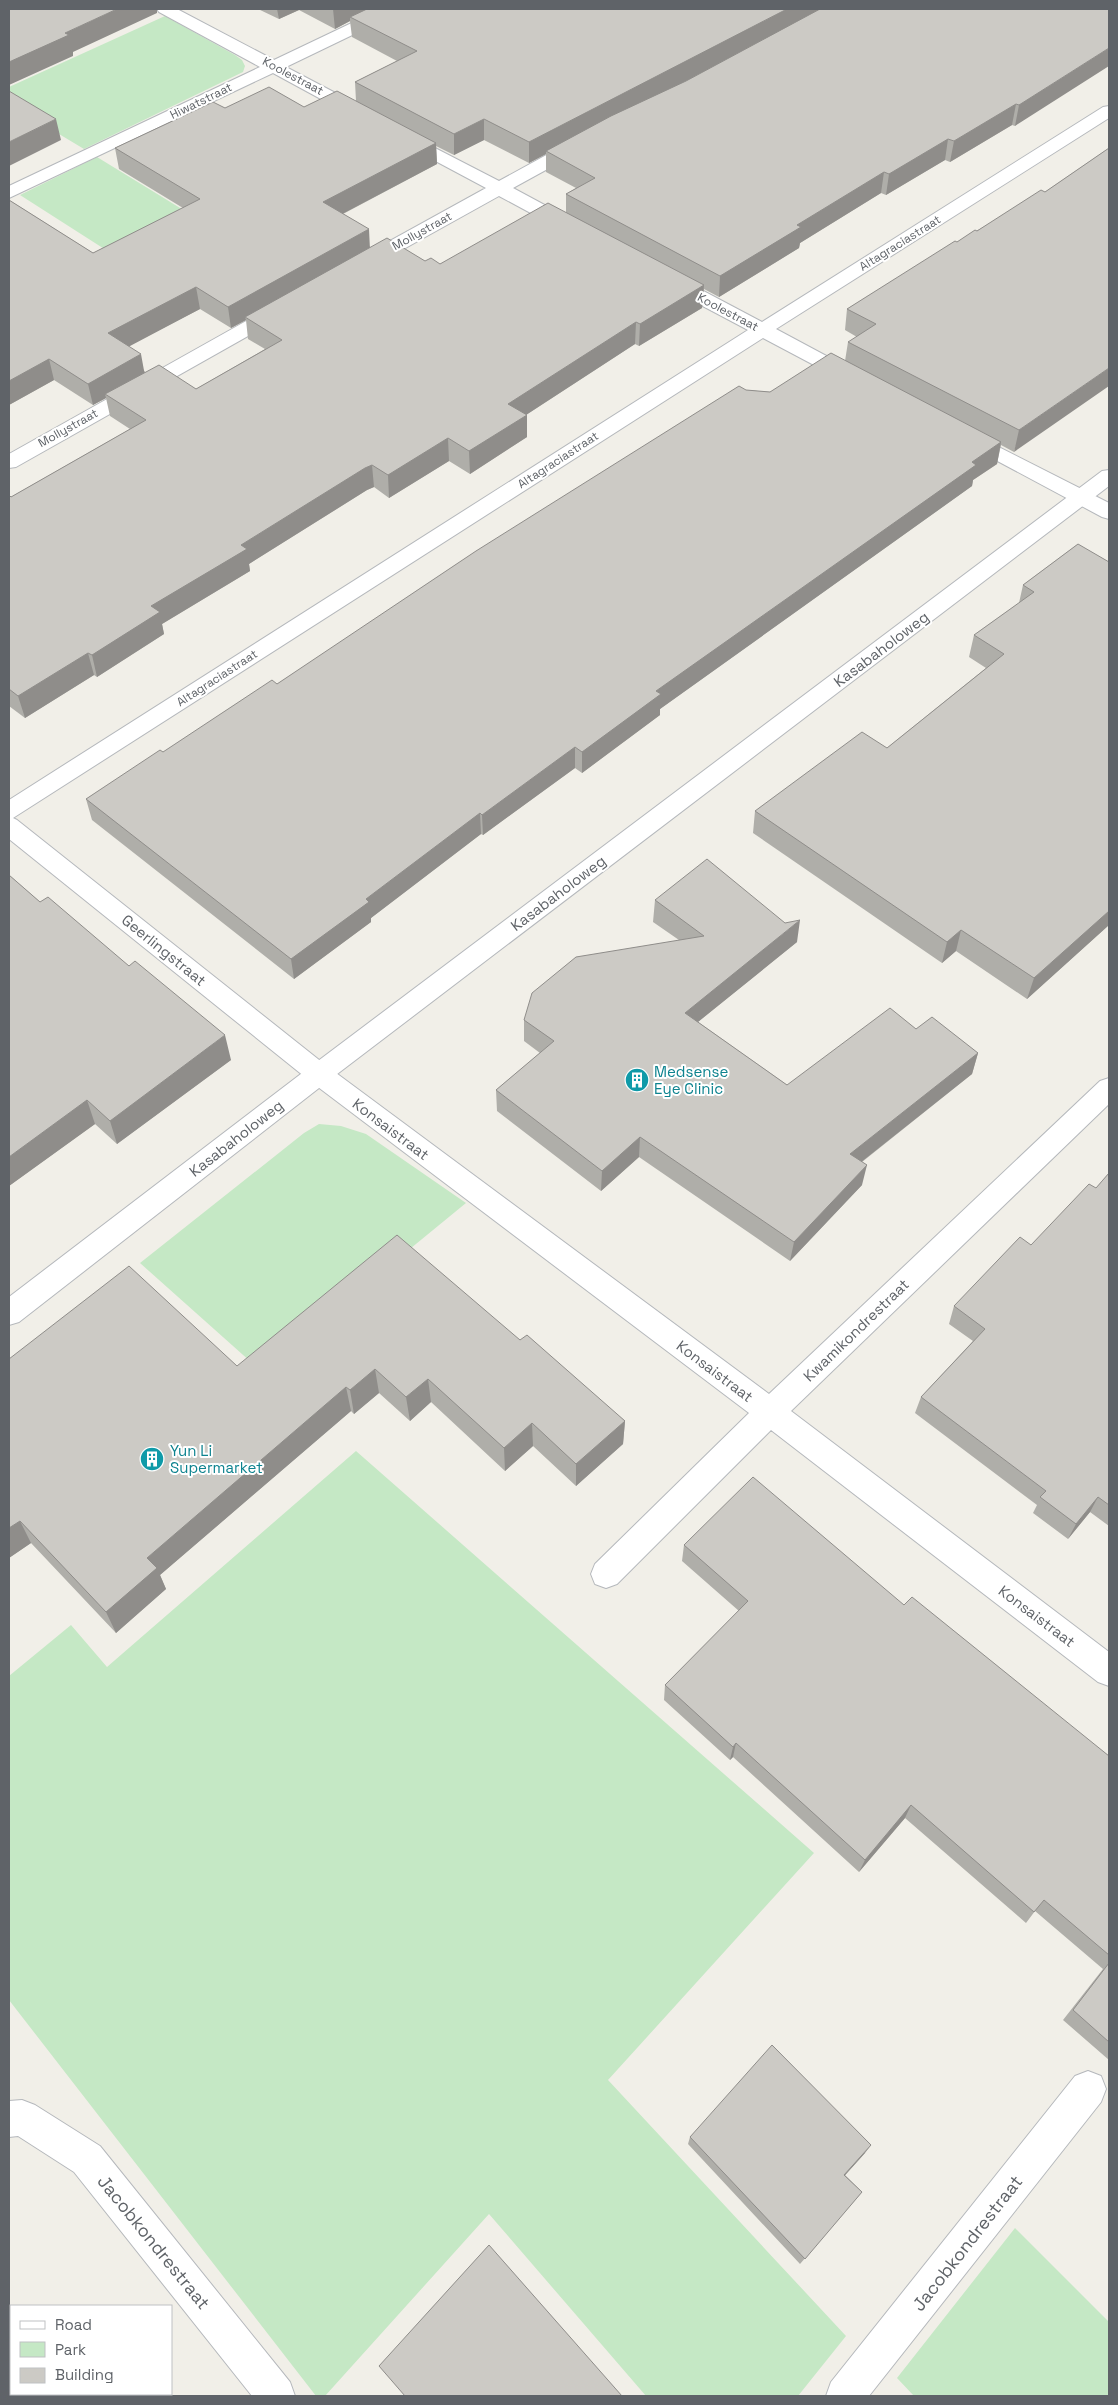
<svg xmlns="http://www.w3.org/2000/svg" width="1118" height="2405" font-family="'Space Grotesk',sans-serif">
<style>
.green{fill:#c5e8c5}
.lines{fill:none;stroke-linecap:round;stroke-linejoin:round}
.minor-casing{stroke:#b5b8bc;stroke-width:2}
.tertiary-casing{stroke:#b5b8bc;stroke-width:2}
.minor{fill:#fff;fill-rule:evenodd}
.tertiary{fill:#fff;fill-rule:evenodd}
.wall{fill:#afaea9;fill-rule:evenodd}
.shaded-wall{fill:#8f8d8a}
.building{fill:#cccac5;stroke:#8f8d8a}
.labels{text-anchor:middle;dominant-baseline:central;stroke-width:4;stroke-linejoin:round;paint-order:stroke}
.far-street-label{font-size:12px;fill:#5f6368;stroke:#fff}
.street-label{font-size:15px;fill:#5f6368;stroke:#fff}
.culture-label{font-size:15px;fill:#0d838f;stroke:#fff;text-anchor:start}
.near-street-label{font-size:18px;fill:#5f6368;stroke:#fff}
</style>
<rect width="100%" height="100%" fill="#f1efe8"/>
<path class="green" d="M 165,16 L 235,55 L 242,60 L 245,66 L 243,72 L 84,149 L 9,104 L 9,87 Z
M 97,157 L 198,219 L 120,259 L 20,195 Z
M 319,1124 L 341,1126 L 366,1134 L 466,1203 L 261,1371 L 140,1263 L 304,1133 Z
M 356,1451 L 814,1853 L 608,2080 L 846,2336 L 798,2396 L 646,2396 L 489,2214 L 325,2396 L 316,2396 L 9,2000 L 9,1676 L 71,1625 L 107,1667 Z
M 1015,2228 L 1109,2322 L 1109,2396 L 914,2396 L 897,2378 Z"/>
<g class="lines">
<g class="minor-casing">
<path id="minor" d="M 157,9 L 177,9 L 274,60 L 381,9 L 402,9 L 400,12 L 286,67 L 366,109 L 369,113 L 366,117 L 354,117 L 273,73 L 9,198 L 9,186 L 260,67 L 159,12 Z
M 1109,106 L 1109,118 L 776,329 L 860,374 L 863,378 L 860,382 L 846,382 L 763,338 L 13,818 L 17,820 L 328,1067 L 769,1394 L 1100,1081 L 1109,1078 L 1109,1104 L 791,1411 L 1109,1652 L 1109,1686 L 1098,1682 L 771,1430 L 617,1584 L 606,1588 L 595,1584 L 591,1574 L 595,1564 L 749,1413 L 310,1081 L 9,839 L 9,800 L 748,330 L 663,285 L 661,281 L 663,277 L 677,277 L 762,322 L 1103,107 Z
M 404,132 L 499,181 L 572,141 L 584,141 L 587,145 L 584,149 L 513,188 L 578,223 L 580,227 L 578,231 L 564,231 L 499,196 L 373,266 L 359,266 L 357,262 L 359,258 L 486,188 L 398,141 L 395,137 L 398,133 Z
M 280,304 L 287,306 L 290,310 L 287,314 L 16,467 L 9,468 L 9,454 L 273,306 Z
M 967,431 L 1109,503 L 1109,519 L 1102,517 L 960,441 L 957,437 L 960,433 Z
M 1088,2071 L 1101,2076 L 1106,2089 L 1101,2102 L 869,2396 L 826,2396 L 831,2382 L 1075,2076 Z
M 22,2100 L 35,2105 L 100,2146 L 290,2382 L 295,2396 L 252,2396 L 74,2172 L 18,2136 L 9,2137 L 9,2101 Z"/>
</g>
<g class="tertiary-casing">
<path id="tertiary" d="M 1109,470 L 1109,486 L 328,1081 L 19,1322 L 9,1325 L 9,1297 L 310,1067 L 1102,471 Z"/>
</g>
<use href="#minor" class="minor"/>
<use href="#tertiary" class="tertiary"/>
</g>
<path class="wall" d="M 258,9 L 1109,9 L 1015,126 L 1012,125 L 950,162 L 945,160 L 886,195 L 881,193 L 800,243 L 799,248 L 719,297 L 704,289 L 702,308 L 639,346 L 635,344 L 526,415 L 527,415 L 527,437 L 470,474 L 449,461 L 389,498 L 374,487 L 367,490 L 249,564 L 250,571 L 162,624 L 164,634 L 97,677 L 94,675 L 25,718 L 9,706 L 9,495 L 11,497 L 130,429 L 110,416 L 106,398 L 93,405 L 54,380 L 9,405 L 9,200 L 93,253 L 183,208 L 119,169 L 115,148 L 225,108 L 304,107 L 356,101 L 355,82 L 397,61 L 352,37 L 350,21 L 335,29 L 299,10 L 279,19 ZM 484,140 L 529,163 L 546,154 L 546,172 L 576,188 L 566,194 L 566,212 L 440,264 L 425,261 L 370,247 L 343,214 L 437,164 L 436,146 L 454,155 ZM 200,309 L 231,328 L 246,320 L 248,339 L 265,349 L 196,389 L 145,372 L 128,346 Z
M 1109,148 L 1014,452 L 1001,445 L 997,464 L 973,480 L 972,486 L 660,709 L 660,715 L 582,773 L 575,768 L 483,835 L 481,834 L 371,918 L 371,922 L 294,979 L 92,820 L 86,799 L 277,684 L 746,390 L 770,392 L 845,361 L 848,342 L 857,337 L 845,330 L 847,309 L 957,242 L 1045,192 Z
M 1078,544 L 1109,925 L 1027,999 L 956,951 L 942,963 L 753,833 L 755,811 L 887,748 L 986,668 L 969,657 L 974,635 L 1019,603 L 1023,585 Z
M 9,875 L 40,902 L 231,1060 L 117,1144 L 95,1124 L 9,1186 Z
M 655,900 L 797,942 L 698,1022 L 787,1085 L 916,1029 L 978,1053 L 972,1074 L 862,1162 L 862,1185 L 790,1261 L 639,1157 L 601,1191 L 497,1111 L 496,1090 L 540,1053 L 524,1041 L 524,1020 L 679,940 L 653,922 Z
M 1109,1173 L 1109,1526 L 1090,1512 L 1068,1539 L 1033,1513 L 1037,1505 L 915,1413 L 921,1397 L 973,1341 L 949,1324 L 954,1306 L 1031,1245 L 1096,1188 Z
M 520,1340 L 625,1421 L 623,1444 L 576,1486 L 533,1446 L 505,1471 L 431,1402 L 410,1421 L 379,1393 L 354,1414 L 351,1411 L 160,1575 L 166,1589 L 116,1633 L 31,1543 L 9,1558 L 9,1359 L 237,1366 Z
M 684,1545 L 904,1605 L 1109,1756 L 1109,2060 L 1063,2020 L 1103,1969 L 1035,1911 L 1026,1923 L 905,1818 L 859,1872 L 733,1757 L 730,1760 L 664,1700 L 665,1685 L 739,1611 L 682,1561 Z
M 690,2137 L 865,2153 L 845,2175 L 862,2192 L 800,2264 L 688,2144 Z"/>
<path class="shaded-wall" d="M 117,9 L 157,9 L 157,13 L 73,52 L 73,56 L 9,85 L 9,62 L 65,33 Z
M 277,9 L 299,9 L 299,10 L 279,19 Z
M 333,9 L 377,9 L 350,17 L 350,21 L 335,29 Z
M 787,9 L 824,9 L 549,152 L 546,151 L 546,154 L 529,163 L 529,142 Z
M 1109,48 L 1109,66 L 1015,126 L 1019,105 Z
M 1016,104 L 1012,125 L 950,162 L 954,141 Z
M 56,119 L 61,140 L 9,166 L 9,142 Z
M 484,119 L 484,140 L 454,155 L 454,134 Z
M 948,139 L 945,160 L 886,195 L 889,174 Z
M 436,143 L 437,164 L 325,223 L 323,202 Z
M 884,172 L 881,193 L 800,243 L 799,248 L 719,297 L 720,276 L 797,225 Z
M 369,229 L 370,250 L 245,317 L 246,320 L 231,328 L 228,307 Z
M 704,285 L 702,308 L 639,346 L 640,324 Z
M 196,287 L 200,309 L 113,355 L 108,333 Z
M 636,322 L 635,344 L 509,426 L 508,404 Z
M 141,354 L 145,376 L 105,394 L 106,398 L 93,405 L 88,384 Z
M 49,359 L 54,380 L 9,405 L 9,381 Z
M 1109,368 L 1109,386 L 1014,452 L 1019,430 Z
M 527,415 L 527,437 L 470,474 L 469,451 Z
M 448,438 L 449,461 L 389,498 L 388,475 Z
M 1001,442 L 997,464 L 973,480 L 972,486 L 660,709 L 660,715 L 582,773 L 582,752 L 656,691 L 972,462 Z
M 372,465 L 374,487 L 367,490 L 249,564 L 250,571 L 162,624 L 164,634 L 97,677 L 92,655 L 151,606 L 241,545 L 365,468 Z
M 88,653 L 94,675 L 25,718 L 18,696 Z
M 575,747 L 575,768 L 483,835 L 482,815 Z
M 480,813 L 481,834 L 371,918 L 371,922 L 294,979 L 291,959 L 366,899 Z
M 1109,911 L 1109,925 L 1027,999 L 1034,978 Z
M 800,920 L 797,942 L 683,1034 L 685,1013 Z
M 961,930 L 956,951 L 942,963 L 947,942 Z
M 225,1035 L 231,1060 L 117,1144 L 110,1121 Z
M 978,1053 L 972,1074 L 846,1174 L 850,1154 Z
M 87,1100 L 95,1124 L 9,1186 L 9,1157 Z
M 640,1137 L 639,1157 L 601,1191 L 602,1171 Z
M 867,1165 L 862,1185 L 790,1261 L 794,1242 Z
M 375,1369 L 379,1393 L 354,1414 L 350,1390 Z
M 428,1379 L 431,1402 L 410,1421 L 406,1397 Z
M 346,1387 L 351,1411 L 160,1575 L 166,1589 L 116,1633 L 106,1612 L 147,1558 Z
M 625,1421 L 623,1444 L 576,1486 L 576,1464 Z
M 532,1423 L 533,1446 L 505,1471 L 504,1448 Z
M 1098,1497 L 1090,1512 L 1068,1539 L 1076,1524 Z
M 20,1521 L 31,1543 L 9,1558 L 9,1528 Z
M 736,1743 L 733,1757 L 730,1760 L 733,1747 Z
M 911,1805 L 905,1818 L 859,1872 L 865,1860 Z
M 871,2145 L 865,2153 L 839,2182 L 844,2175 Z
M 9,2317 L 11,2320 L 11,2330 L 9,2326 Z
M 11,2374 L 11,2388 L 9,2391 L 9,2377 Z"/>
<path class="building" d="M 9,9 L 117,9 L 65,33 L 69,35 L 9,62 Z
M 367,9 L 787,9 L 529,142 L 484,119 L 454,134 L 355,82 L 417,51 L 350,17 Z
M 820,9 L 1109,9 L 1109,48 L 1019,105 L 1016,104 L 954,141 L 948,139 L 889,174 L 884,172 L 797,225 L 801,227 L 720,276 L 566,194 L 595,178 L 546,151 L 611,116 L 686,81 Z
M 269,87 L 304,107 L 337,91 L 436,143 L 323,202 L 369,229 L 228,307 L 196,287 L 108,333 L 141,354 L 88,384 L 49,359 L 9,381 L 9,200 L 93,253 L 200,199 L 115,148 L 213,102 L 225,108 Z
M 9,91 L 56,119 L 9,142 Z
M 1109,148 L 1109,368 L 1019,430 L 848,342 L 876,324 L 847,309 L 955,241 L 957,242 L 975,230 L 977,231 L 1041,190 L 1045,192 Z
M 548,203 L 704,285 L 640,324 L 636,322 L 508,404 L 527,415 L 469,451 L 448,438 L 388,475 L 372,465 L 365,468 L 241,545 L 247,549 L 151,606 L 160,612 L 92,655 L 88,653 L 18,696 L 9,689 L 9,495 L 11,497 L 146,420 L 105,394 L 159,365 L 196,389 L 282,340 L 245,317 L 387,238 L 425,261 L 431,258 L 440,264 Z
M 831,353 L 1001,442 L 972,462 L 976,465 L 656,691 L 661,694 L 582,752 L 575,747 L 482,815 L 480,813 L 366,899 L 369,902 L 291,959 L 86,799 L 160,750 L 163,752 L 272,680 L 277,684 L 476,551 L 739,386 L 746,390 L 770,392 Z
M 1078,544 L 1109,562 L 1109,911 L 1034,978 L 961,930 L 947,942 L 755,811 L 862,732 L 887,748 L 1004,654 L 974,635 L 1034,592 L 1023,585 Z
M 707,859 L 785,923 L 800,920 L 685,1013 L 787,1085 L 890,1008 L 916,1029 L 932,1017 L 978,1053 L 850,1154 L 867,1165 L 794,1242 L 640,1137 L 602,1171 L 496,1090 L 554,1041 L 524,1020 L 532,993 L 576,957 L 704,936 L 655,900 Z
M 9,875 L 40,902 L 48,897 L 129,966 L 135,961 L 225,1035 L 110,1121 L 87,1100 L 9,1157 Z
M 1109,1173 L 1109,1505 L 1098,1497 L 1076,1524 L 1040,1497 L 1046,1491 L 921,1397 L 985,1329 L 954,1306 L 1020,1237 L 1031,1245 L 1089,1184 L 1096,1188 Z
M 397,1235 L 520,1340 L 527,1335 L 625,1421 L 576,1464 L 532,1423 L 504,1448 L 428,1379 L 406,1397 L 375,1369 L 350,1390 L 346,1387 L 147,1558 L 157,1568 L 106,1612 L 20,1521 L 9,1528 L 9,1359 L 129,1266 L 237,1366 Z
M 753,1477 L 904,1605 L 912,1597 L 1109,1756 L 1109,1955 L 1044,1900 L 1034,1912 L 911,1805 L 865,1860 L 736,1743 L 733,1747 L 665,1685 L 748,1601 L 684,1545 Z
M 1109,1963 L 1109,2042 L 1073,2010 Z
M 772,2045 L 871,2145 L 844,2175 L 862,2192 L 805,2259 L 690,2137 Z
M 489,2245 L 622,2396 L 405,2396 L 379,2366 Z
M 9,2326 L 11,2330 L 11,2374 L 9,2377 Z"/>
<defs>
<g id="building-disc" transform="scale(1.25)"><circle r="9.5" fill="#0f9aa8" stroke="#fff"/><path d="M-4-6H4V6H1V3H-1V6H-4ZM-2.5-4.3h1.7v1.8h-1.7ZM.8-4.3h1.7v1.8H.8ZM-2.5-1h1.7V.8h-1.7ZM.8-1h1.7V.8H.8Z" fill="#fff"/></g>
</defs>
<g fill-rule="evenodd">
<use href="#building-disc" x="637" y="1080"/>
<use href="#building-disc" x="152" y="1459"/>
</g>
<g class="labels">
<g class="far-street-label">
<text transform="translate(293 76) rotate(28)">Koolestraat</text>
<text transform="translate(201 101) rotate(-26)">Hiwatstraat</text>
<text transform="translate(422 231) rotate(-29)">Mollystraat</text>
<text transform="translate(900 243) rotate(-32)">Altagraciastraat</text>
<text transform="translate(728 312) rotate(28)">Koolestraat</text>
<text transform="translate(68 428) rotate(-29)">Mollystraat</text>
<text transform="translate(558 460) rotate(-33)">Altagraciastraat</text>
<text transform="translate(217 678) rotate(-33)">Altagraciastraat</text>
</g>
<g class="street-label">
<text transform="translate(881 649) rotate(-37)">Kasabaholoweg</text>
<text transform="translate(558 893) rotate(-37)">Kasabaholoweg</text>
<text transform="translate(164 950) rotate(39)">Geerlingstraat</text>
<text transform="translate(391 1129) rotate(37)">Konsaistraat</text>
<text transform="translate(236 1138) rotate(-38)">Kasabaholoweg</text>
<text transform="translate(856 1330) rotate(-44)">Kwamikondrestraat</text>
<text transform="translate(715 1371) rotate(37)">Konsaistraat</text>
<text transform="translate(1037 1616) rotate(37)">Konsaistraat</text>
</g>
<g class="culture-label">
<text x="654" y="1071">Medsense<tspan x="654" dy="17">Eye Clinic</tspan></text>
<text x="170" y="1450">Yun Li<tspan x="170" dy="17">Supermarket</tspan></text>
</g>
<g class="near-street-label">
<text transform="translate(154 2242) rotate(51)">Jacobkondrestraat</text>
<text transform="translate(967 2243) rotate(-52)">Jacobkondrestraat</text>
</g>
</g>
<rect width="1118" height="2405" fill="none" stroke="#5f6368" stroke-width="20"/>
<rect x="10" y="2305" width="162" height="90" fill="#ffffff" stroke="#bfc1c3"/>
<rect x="20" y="2321" width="25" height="8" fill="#ffffff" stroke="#bfc1c3"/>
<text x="55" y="2330" font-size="15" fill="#5f6368">Road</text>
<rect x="20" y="2342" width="25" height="15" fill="#c5e8c5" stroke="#bfc1c3"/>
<text x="55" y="2355" font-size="15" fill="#5f6368">Park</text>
<rect x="20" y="2368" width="25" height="15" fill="#cccac5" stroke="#bfc1c3"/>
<text x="55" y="2380" font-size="15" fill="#5f6368">Building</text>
</svg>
